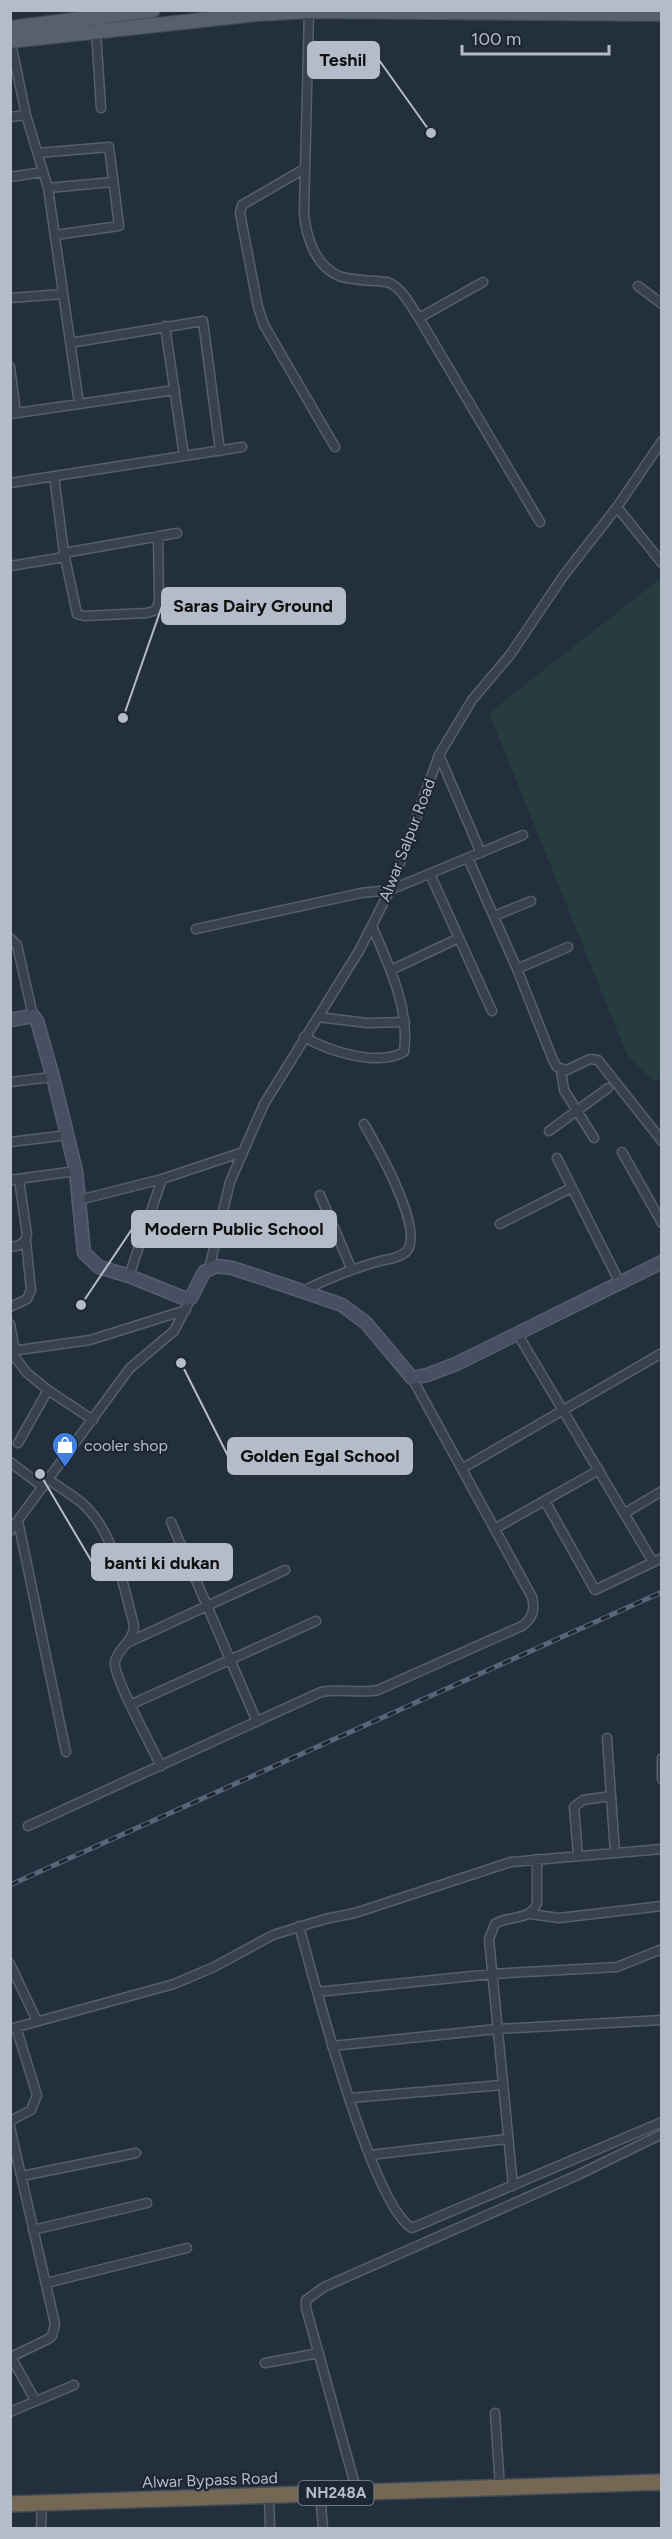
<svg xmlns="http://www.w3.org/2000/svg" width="672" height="2539" font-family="Figtree,sans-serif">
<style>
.green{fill:#263c3f}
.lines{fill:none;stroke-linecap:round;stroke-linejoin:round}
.street-casing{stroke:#565f6c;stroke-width:11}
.secondary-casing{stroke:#565f6c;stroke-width:15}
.primary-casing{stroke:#414a57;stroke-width:16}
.highway-casing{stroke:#434c59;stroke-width:18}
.street{stroke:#38414e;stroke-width:8}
.secondary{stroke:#465061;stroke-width:12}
.primary{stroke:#56606e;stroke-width:14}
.highway{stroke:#746855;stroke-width:15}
.rail-casing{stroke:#5a6575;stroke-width:5}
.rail{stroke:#1d2633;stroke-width:3;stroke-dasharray:9;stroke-linecap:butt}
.labels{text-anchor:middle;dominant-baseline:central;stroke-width:4.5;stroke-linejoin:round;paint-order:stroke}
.shield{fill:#1d2633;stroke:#878f9c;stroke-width:1.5}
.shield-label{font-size:15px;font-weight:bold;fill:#b4bcc9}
.street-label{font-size:16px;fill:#b4bcc9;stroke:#1d2633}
.poi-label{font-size:16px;fill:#b4bcc9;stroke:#1d2633;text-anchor:start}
.leader{fill:none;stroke:#b4bcc9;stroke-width:2}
.callout-dot{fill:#b4bcc9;stroke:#1d2633;stroke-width:2}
.callout{fill:#b4bcc9;stroke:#b4bcc9;stroke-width:2}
.callout-label{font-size:18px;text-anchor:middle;font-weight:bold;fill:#111}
</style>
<rect width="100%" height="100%" fill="#242f3e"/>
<path class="green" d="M 661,578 L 662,1078 L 655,1082 L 628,1057 L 489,713 Z"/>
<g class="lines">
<g class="street-casing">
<path id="street" d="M 309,10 L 304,213 C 306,236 315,266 339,276 C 353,281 372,280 387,282 C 402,287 410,305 419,318 L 540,522
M 96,31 L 101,108
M 10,38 L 26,115 L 48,188 L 79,404
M 10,117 L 26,115
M 38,153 L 109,147 L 119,226 L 55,235
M 304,169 L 242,205 L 240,213 L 258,307 L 264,325 L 335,447
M 10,177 L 43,172
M 48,188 L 113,182
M 638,286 L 662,304
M 10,298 L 63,294
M 419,318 L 483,282
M 165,326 L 184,456
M 70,343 L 203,321 L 220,451
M 10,367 L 16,413
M 10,414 L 175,390
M 54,476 L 64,553 L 77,614 L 84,616 L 147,613 L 156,610 L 159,602 L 158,536
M 10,483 L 242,447
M 617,507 L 662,563
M 64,553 L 177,533
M 10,566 L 65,557
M 439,755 L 481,853
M 468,858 L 517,969 L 553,1060 L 557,1067 L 567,1070 L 590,1059 L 598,1060 L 662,1141
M 430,874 L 492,1011
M 494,916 L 531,901
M 196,929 L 361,893 L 390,890 L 523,835
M 10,938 L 17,945 L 33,1016
M 517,969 L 568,947
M 391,970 L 459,938
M 318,1017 L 367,1023 L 405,1022
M 304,1037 C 329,1051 377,1067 404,1052 C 410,1008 389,966 372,926
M 561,1070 L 564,1090 L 594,1138
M 10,1082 L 53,1077
M 549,1131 L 608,1088
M 10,1142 L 68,1135
M 622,1152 L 662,1223
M 557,1158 L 620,1283
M 10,1180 L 76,1171
M 320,1195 L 351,1268
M 79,1200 L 162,1179 L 243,1152
M 500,1224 L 571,1188
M 10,1247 C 19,1246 25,1244 27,1235 L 19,1179
M 209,1269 L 230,1182 L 264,1104 L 359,951 L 390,890 L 439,755 L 472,700 L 510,655 L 564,575 L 617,507 L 662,441
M 129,1276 L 162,1179
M 303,1291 C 331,1277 353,1268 384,1260 C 391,1259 400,1257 406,1252 C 426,1231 376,1145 364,1124
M 10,1307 L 27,1299 L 31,1290 L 26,1241
M 10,1324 L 15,1351
M 517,1333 L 653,1562
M 10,1351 L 27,1373 L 48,1390 L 93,1420
M 12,1351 L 90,1340 L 186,1310
M 18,1443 L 48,1390
M 10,1462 L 43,1487
M 463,1468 L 662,1353
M 48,1479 C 59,1487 72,1495 82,1503 C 115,1532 123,1586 134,1625 C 134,1642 118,1647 115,1662 C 113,1677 152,1747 161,1766
M 545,1501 L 595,1590 L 662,1558
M 625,1513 L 662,1491
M 18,1521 L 66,1752
M 171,1522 L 257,1722
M 496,1528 L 599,1470
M 10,1531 L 130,1368 L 174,1331 L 191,1298
M 129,1642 L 285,1570
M 132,1704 L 316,1621
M 607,1738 L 615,1852
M 662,1758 L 662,1779
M 28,1826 L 321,1692 C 340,1688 358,1694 378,1690 L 522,1626 C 533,1618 535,1610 532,1597 L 412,1378
M 578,1855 L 574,1807 L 583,1800 L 611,1796
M 530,1914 L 559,1918 L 662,1906
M 299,1926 C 314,1980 371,2204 412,2228 L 662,2122
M 10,1964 L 37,2021
M 317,1992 L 492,1974 L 617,1967 L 662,1949
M 10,2029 L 174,1984 L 214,1967 L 273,1935 L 325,1919 L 355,1913 L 511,1862 L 662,1849
M 332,2046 L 497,2029 L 662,2020
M 350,2098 L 502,2085
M 10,2121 L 31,2110 L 37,2095 L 16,2027
M 10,2127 L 55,2324 L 52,2336 L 48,2339 L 11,2357 L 35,2400
M 370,2155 L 507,2139
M 22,2176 L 136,2153
M 513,2186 L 489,1939 L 495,1924 C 509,1915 531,1921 537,1903 L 537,1859
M 33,2230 L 147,2203
M 46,2283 L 187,2248
M 265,2363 L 319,2353
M 10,2412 L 74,2385
M 495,2413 L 500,2488
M 357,2492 L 306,2308 L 306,2300 L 324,2287 L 580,2174 L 662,2134
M 320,2494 L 323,2528
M 269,2496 L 270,2528
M 41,2528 L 42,2503"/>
</g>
<g class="secondary-casing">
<path id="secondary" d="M 10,1020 L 33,1016 L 37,1021 L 53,1077 L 76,1171 L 84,1253 L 99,1267 L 129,1276 L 186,1299 L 191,1298 L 204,1272 L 216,1266 L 232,1268 L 293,1288 L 342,1305 L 366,1323 L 412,1378 L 427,1375 L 456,1364 L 662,1262"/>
</g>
<g class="primary-casing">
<path id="primary" d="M 10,28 L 153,10
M 10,41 L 257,14 L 309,11 L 662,14"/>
</g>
<g class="highway-casing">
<path id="highway" d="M 10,2504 L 662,2482"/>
</g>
<use href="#street" class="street"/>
<use href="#secondary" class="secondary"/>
<use href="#primary" class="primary"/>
<use href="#highway" class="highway"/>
<g class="rail-casing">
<path id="rail" d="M 10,1885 L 662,1592"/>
</g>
<use href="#rail" class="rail"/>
</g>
<defs>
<g id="shop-pin" transform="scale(1.35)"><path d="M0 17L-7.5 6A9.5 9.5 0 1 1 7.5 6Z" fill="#3f7fe0" stroke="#1d2633"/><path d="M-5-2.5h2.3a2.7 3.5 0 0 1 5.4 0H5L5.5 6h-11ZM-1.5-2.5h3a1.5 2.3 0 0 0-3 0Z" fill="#fff"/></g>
</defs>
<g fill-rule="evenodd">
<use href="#shop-pin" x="65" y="1445"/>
</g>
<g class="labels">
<rect class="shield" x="298.5" y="2481" width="75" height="24" rx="4.5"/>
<g class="shield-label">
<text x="336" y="2493">NH248A</text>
</g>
<g class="street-label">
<text transform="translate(407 840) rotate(-69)">Alwar Salpur Road</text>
<text transform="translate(210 2480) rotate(-2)">Alwar Bypass Road</text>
</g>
<g class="poi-label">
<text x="84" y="1445">cooler shop</text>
</g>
</g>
<path class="leader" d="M431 133L379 60M123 718L162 606M81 1305L132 1229M181 1363L228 1456M40 1474L92 1562"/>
<g class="callout-dot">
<circle cx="431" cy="133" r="6"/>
<circle cx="123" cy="718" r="6"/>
<circle cx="81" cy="1305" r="6"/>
<circle cx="181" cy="1363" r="6"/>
<circle cx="40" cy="1474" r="6"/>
</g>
<g class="callout">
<rect x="308" y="42" width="71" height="36" rx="6"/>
<rect x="162" y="588" width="183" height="36" rx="6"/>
<rect x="132" y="1211" width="204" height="36" rx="6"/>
<rect x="228" y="1438" width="184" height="36" rx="6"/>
<rect x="92" y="1544" width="140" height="36" rx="6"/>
</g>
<g class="callout-label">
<text x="343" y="66">Teshil</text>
<text x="253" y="612">Saras Dairy Ground</text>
<text x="234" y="1235">Modern Public School</text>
<text x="320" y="1462">Golden Egal School</text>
<text x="162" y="1569">banti ki dukan</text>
</g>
<rect width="672" height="2539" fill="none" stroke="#b4bcc9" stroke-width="24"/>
<path d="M462 45v9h147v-9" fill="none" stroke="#b4bcc9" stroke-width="3"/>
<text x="471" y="45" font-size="18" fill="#b4bcc9" stroke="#1d2633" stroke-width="4.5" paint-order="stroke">100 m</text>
</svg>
